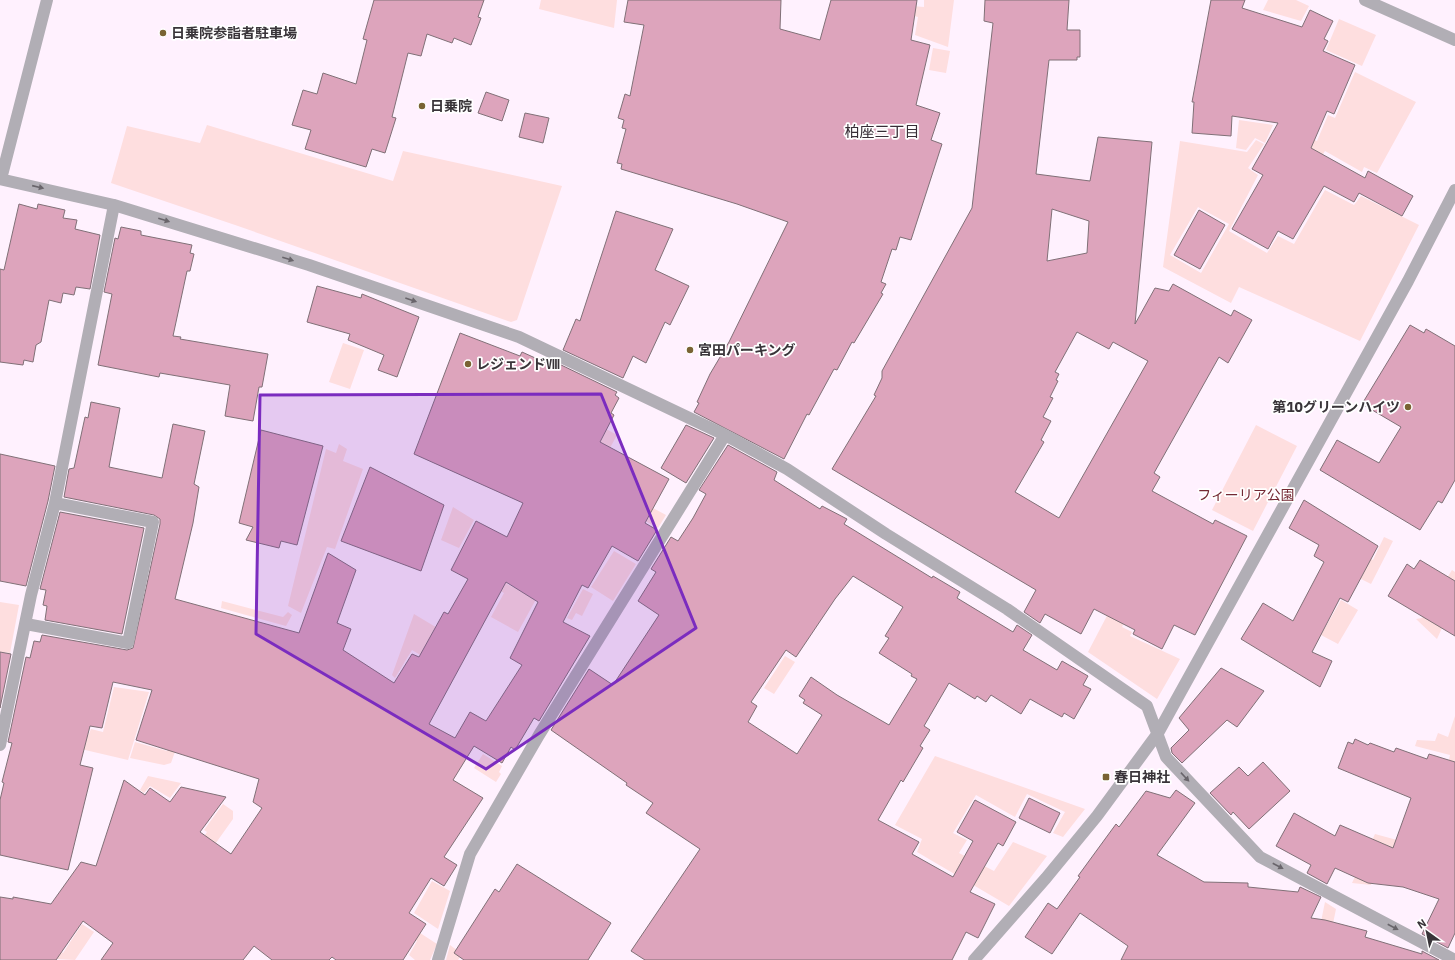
<svg xmlns="http://www.w3.org/2000/svg" width="1455" height="960" font-family="'IBM Plex Sans','Noto Sans JP',sans-serif">
<style>
.green{fill:#fededf;fill-rule:evenodd}
.building{fill:#dda4bc;stroke:#807077;fill-rule:evenodd}
.lines{fill:none;stroke-linecap:round;stroke-linejoin:round}
.minor{stroke:#b1aeb5;stroke-width:12}
.oneway{fill:#69656b}
.marked{fill:#7b2cbf;fill-opacity:0.2;stroke:#7b2cbf;stroke-width:3;stroke-linejoin:round}
.poi-dot{fill:#796333;stroke:#fff;stroke-width:1.5}
.labels{text-anchor:middle;dominant-baseline:central;stroke-width:3.5;stroke-linejoin:round;paint-order:stroke}
.poi-label{font-size:14px;font-weight:bold;fill:#393439;stroke:#fff;text-anchor:start}
.park-label{font-size:14px;fill:#742933;stroke:#fff}
.neighbourhood-label{font-size:15px;fill:#372d36;stroke:#fff}
</style>
<rect width="100%" height="100%" fill="#fff1fe"/>
<path class="green" d="M 541,0 L 617,0 L 614,28 L 539,9 Z
M 924,0 L 954,0 L 948,47 L 915,35 L 918,17 L 910,15 L 912,6 L 924,7 Z
M 1268,0 L 1296,0 L 1309,6 L 1301,21 L 1263,10 Z
M 1339,19 L 1376,35 L 1362,66 L 1326,50 Z
M 933,48 L 950,51 L 946,73 L 929,70 Z
M 1355,72 L 1416,102 L 1377,173 L 1364,167 L 1362,172 L 1325,151 L 1317,163 L 1279,126 L 1317,141 L 1328,115 L 1335,118 Z
M 1239,120 L 1273,125 L 1265,143 L 1255,138 L 1246,150 L 1236,148 Z
M 207,125 L 393,181 L 403,151 L 562,186 L 517,320 L 511,322 L 238,226 L 111,183 L 127,126 L 200,143 Z
M 1256,140 L 1264,144 L 1248,168 L 1258,175 L 1229,231 L 1267,253 L 1278,236 L 1294,244 L 1325,190 L 1354,205 L 1361,196 L 1419,225 L 1360,341 L 1239,287 L 1231,303 L 1163,267 L 1180,141 L 1247,152 ZM 1198,207 L 1229,224 L 1201,273 L 1170,255 Z
M 343,343 L 364,350 L 350,389 L 329,382 Z
M 599,425 L 617,435 L 610,448 L 586,450 Z
M 1256,425 L 1297,446 L 1253,531 L 1212,510 Z
M 339,444 L 347,449 L 343,461 L 363,469 L 335,549 L 327,547 L 301,613 L 288,606 L 326,449 L 336,453 Z
M 636,499 L 666,515 L 658,528 L 638,517 Z
M 453,507 L 474,520 L 459,548 L 441,540 Z
M 1384,537 L 1393,541 L 1371,584 L 1359,578 L 1369,558 L 1373,560 Z
M 1145,543 L 1136,598 L 1122,627 L 1132,632 L 1130,636 L 1180,659 L 1157,699 L 1088,652 Z
M 527,549 L 507,584 L 524,593 L 556,563 L 518,632 L 491,617 L 504,593 L 487,583 Z
M 614,551 L 636,564 L 613,601 L 591,587 Z
M 1452,570 L 1455,572 L 1455,599 L 1437,639 L 1416,619 L 1422,618 Z
M 583,589 L 593,594 L 582,616 L 576,613 L 572,620 L 567,618 Z
M 1341,600 L 1358,610 L 1338,644 L 1321,635 Z
M 222,601 L 283,617 L 288,612 L 292,615 L 286,626 L 221,608 Z
M 0,602 L 19,605 L 10,653 L 0,652 Z
M 414,614 L 444,632 L 427,659 L 412,650 L 395,678 L 392,675 Z
M 785,656 L 795,662 L 774,694 L 764,688 Z
M 114,687 L 149,692 L 128,760 L 68,746 L 89,734 L 91,729 L 103,732 Z
M 1455,716 L 1455,768 L 1448,764 L 1450,755 L 1415,746 L 1417,740 L 1435,741 L 1438,733 L 1448,737 Z
M 177,724 L 184,726 L 171,763 L 164,765 L 130,758 L 135,742 L 167,751 Z
M 483,754 L 502,766 L 499,772 L 501,774 L 496,782 L 474,768 Z
M 935,756 L 1085,809 L 1063,837 L 1053,833 L 1065,812 L 1027,794 L 1015,817 L 976,795 L 953,833 L 967,840 L 959,853 L 994,871 L 1013,842 L 1047,856 L 1009,906 L 917,852 L 922,839 L 895,825 Z
M 148,776 L 181,783 L 170,798 L 150,786 L 144,793 L 140,790 Z
M 223,804 L 233,811 L 233,819 L 213,847 L 202,839 L 207,832 L 204,830 Z
M 1375,834 L 1397,840 L 1386,874 L 1372,873 L 1371,885 L 1352,883 Z
M 432,881 L 450,891 L 438,929 L 414,913 Z
M 1325,902 L 1336,909 L 1328,948 L 1316,946 Z
M 82,924 L 94,932 L 75,960 L 55,959 L 60,951 L 63,953 Z
M 417,931 L 437,944 L 430,960 L 415,960 L 409,955 L 417,941 L 412,938 Z
M 450,945 L 462,954 L 458,960 L 446,960 Z"/>
<path class="building" d="M 374,0 L 484,0 L 478,17 L 481,18 L 471,45 L 454,38 L 452,43 L 427,34 L 421,56 L 408,53 L 392,117 L 396,118 L 385,153 L 372,149 L 366,167 L 305,149 L 311,130 L 292,125 L 303,90 L 317,94 L 323,73 L 356,84 L 367,40 L 363,39 Z
M 628,0 L 781,0 L 780,29 L 820,40 L 831,0 L 917,0 L 911,40 L 930,45 L 916,105 L 940,113 L 931,140 L 942,144 L 911,240 L 900,237 L 896,250 L 892,249 L 881,282 L 886,284 L 881,293 L 883,294 L 854,343 L 852,342 L 837,370 L 834,369 L 809,415 L 807,414 L 784,459 L 694,412 L 699,403 L 697,402 L 710,374 L 729,342 L 788,222 L 737,204 L 621,169 L 622,164 L 617,163 L 626,129 L 622,128 L 624,120 L 618,118 L 625,94 L 630,96 L 644,25 L 624,22 Z
M 985,0 L 1069,0 L 1067,30 L 1080,30 L 1080,57 L 1077,57 L 1077,60 L 1049,60 L 1036,174 L 1090,181 L 1098,137 L 1152,142 L 1135,324 L 1155,288 L 1169,291 L 1173,284 L 1231,316 L 1234,310 L 1252,320 L 1228,363 L 1219,357 L 1154,473 L 1160,477 L 1152,491 L 1213,524 L 1215,520 L 1247,536 L 1195,635 L 1174,625 L 1162,649 L 1133,634 L 1135,630 L 1094,609 L 1081,634 L 1045,614 L 1040,623 L 1024,612 L 1036,590 L 832,469 L 876,396 L 874,395 L 882,378 L 882,371 L 972,208 L 993,23 L 984,21 ZM 1052,209 L 1089,221 L 1087,253 L 1047,261 ZM 1077,332 L 1109,349 L 1113,342 L 1148,361 L 1059,518 L 1015,492 L 1044,442 L 1041,440 L 1051,421 L 1043,417 L 1053,398 L 1050,397 L 1058,381 L 1056,380 L 1059,374 L 1055,372 Z
M 1211,0 L 1245,0 L 1242,8 L 1302,27 L 1310,10 L 1333,21 L 1324,39 L 1328,41 L 1323,51 L 1355,65 L 1334,114 L 1327,111 L 1311,148 L 1365,178 L 1368,171 L 1413,196 L 1402,216 L 1359,193 L 1354,202 L 1324,186 L 1293,239 L 1278,231 L 1268,249 L 1232,229 L 1263,175 L 1252,169 L 1278,123 L 1232,116 L 1231,136 L 1192,133 L 1194,102 L 1192,102 Z
M 486,92 L 509,100 L 502,121 L 478,113 Z
M 525,113 L 549,118 L 543,143 L 519,137 Z
M 19,204 L 37,209 L 38,204 L 65,210 L 63,218 L 77,220 L 75,229 L 100,235 L 90,289 L 76,287 L 74,295 L 63,293 L 61,303 L 49,300 L 41,342 L 36,345 L 33,362 L 24,360 L 23,365 L 0,362 L 0,269 L 4,270 Z
M 1199,210 L 1225,225 L 1200,269 L 1174,255 Z
M 616,211 L 673,229 L 655,270 L 689,286 L 670,325 L 665,322 L 646,363 L 633,356 L 623,378 L 563,350 L 576,319 L 580,321 Z
M 121,227 L 141,231 L 141,235 L 192,245 L 190,253 L 194,254 L 190,271 L 187,271 L 173,336 L 181,337 L 180,339 L 268,354 L 262,387 L 259,387 L 253,421 L 225,416 L 230,385 L 160,373 L 159,377 L 98,365 L 112,294 L 104,292 L 115,238 L 118,239 Z
M 317,286 L 361,298 L 362,294 L 419,317 L 397,377 L 378,370 L 384,355 L 348,340 L 350,334 L 307,322 Z
M 1410,325 L 1424,333 L 1426,329 L 1455,346 L 1455,480 L 1442,503 L 1438,501 L 1420,530 L 1320,470 L 1337,440 L 1379,463 L 1401,427 L 1362,404 Z
M 460,333 L 520,356 L 522,352 L 555,367 L 557,363 L 617,392 L 615,395 L 619,398 L 611,413 L 614,415 L 600,442 L 669,479 L 645,523 L 657,530 L 638,561 L 612,546 L 588,588 L 582,585 L 563,622 L 590,636 L 539,721 L 534,718 L 515,750 L 511,747 L 502,763 L 474,746 L 453,780 L 483,798 L 444,857 L 457,865 L 444,886 L 431,878 L 409,913 L 426,924 L 403,960 L 336,960 L 332,957 L 329,960 L 272,960 L 254,946 L 243,960 L 101,960 L 113,943 L 83,921 L 56,960 L 0,960 L 0,897 L 13,899 L 13,897 L 51,904 L 81,862 L 96,866 L 124,780 L 145,795 L 150,788 L 170,802 L 181,787 L 226,797 L 200,832 L 231,854 L 262,808 L 253,802 L 259,779 L 136,740 L 152,690 L 113,682 L 102,728 L 90,726 L 80,765 L 93,768 L 68,870 L 0,855 L 0,800 L 4,783 L 2,782 L 12,743 L 8,742 L 26,657 L 30,658 L 34,641 L 40,642 L 42,635 L 127,650 L 133,648 L 160,524 L 160,519 L 154,515 L 64,497 L 69,469 L 74,468 L 85,417 L 88,418 L 91,402 L 120,408 L 109,467 L 162,478 L 173,424 L 205,431 L 194,484 L 199,487 L 193,523 L 175,599 L 299,633 L 328,553 L 356,570 L 337,623 L 351,629 L 343,650 L 394,683 L 412,654 L 419,657 L 444,612 L 448,614 L 468,579 L 451,570 L 476,521 L 507,537 L 523,503 L 414,454 ZM 506,582 L 538,602 L 510,658 L 522,665 L 486,721 L 470,712 L 455,738 L 429,724 Z
M 686,425 L 714,438 L 686,483 L 661,468 Z
M 261,430 L 323,446 L 297,545 L 281,541 L 279,548 L 246,540 L 253,527 L 239,523 Z
M 728,445 L 777,472 L 774,480 L 820,509 L 822,506 L 847,519 L 844,524 L 932,578 L 933,576 L 960,592 L 957,598 L 1013,632 L 1017,625 L 1032,635 L 1023,650 L 1057,670 L 1062,661 L 1088,676 L 1083,685 L 1091,689 L 1074,719 L 1064,713 L 1062,717 L 1030,699 L 1021,714 L 991,695 L 986,702 L 977,696 L 975,699 L 949,683 L 924,726 L 930,730 L 920,746 L 923,748 L 903,782 L 901,780 L 878,820 L 919,842 L 912,854 L 953,877 L 973,841 L 957,832 L 975,800 L 1016,822 L 1003,846 L 998,843 L 970,892 L 995,904 L 978,938 L 966,932 L 952,960 L 645,960 L 631,951 L 700,849 L 646,813 L 653,803 L 626,785 L 627,783 L 551,730 L 589,669 L 613,685 L 659,615 L 638,601 L 656,572 L 651,569 L 671,537 L 678,541 L 693,518 L 706,494 L 699,490 ZM 853,576 L 903,607 L 885,636 L 889,638 L 879,653 L 912,674 L 911,676 L 917,679 L 889,725 L 837,695 L 811,677 L 799,696 L 805,700 L 803,703 L 822,715 L 797,754 L 748,722 L 757,706 L 751,702 L 786,650 L 796,657 L 835,599 Z
M 0,454 L 55,466 L 48,501 L 26,586 L 0,581 Z
M 370,467 L 444,505 L 421,571 L 341,541 Z
M 1304,500 L 1378,546 L 1348,602 L 1340,598 L 1312,652 L 1332,661 L 1320,687 L 1241,639 L 1263,603 L 1293,621 L 1324,562 L 1314,556 L 1319,545 L 1289,528 Z
M 60,512 L 144,528 L 122,634 L 45,620 L 47,606 L 43,605 L 46,590 L 40,589 Z
M 1420,560 L 1455,581 L 1455,636 L 1388,596 L 1407,564 L 1414,569 Z
M 0,652 L 11,654 L 0,708 Z
M 1221,668 L 1264,691 L 1237,727 L 1227,720 L 1182,763 L 1172,753 L 1171,748 L 1189,730 L 1179,718 Z
M 1355,739 L 1368,745 L 1370,743 L 1394,752 L 1396,748 L 1427,759 L 1429,754 L 1455,762 L 1455,933 L 1448,948 L 1422,934 L 1439,899 L 1403,887 L 1368,883 L 1335,868 L 1327,884 L 1307,873 L 1311,865 L 1276,846 L 1294,813 L 1335,836 L 1340,825 L 1393,848 L 1411,798 L 1338,768 L 1348,742 L 1353,744 Z
M 1263,762 L 1290,791 L 1249,829 L 1233,812 L 1231,815 L 1210,793 L 1239,767 L 1248,776 Z
M 1176,790 L 1195,803 L 1157,855 L 1204,882 L 1248,883 L 1248,887 L 1298,892 L 1300,887 L 1321,897 L 1311,918 L 1325,920 L 1367,931 L 1365,937 L 1422,954 L 1422,951 L 1439,960 L 1121,960 L 1128,946 L 1080,913 L 1052,954 L 1025,937 L 1048,903 L 1057,909 L 1080,877 L 1078,876 L 1116,824 L 1119,827 L 1146,791 L 1170,798 Z
M 1029,798 L 1060,813 L 1050,833 L 1019,818 Z
M 517,864 L 611,923 L 588,960 L 464,960 L 454,953 L 495,889 L 499,892 Z"/>
<g class="lines">
<path class="minor" d="M 1365,0 L 1455,40
M 0,179 L 114,205 L 309,265 L 519,337 L 725,435 L 787,469 L 886,534 L 1007,609 L 1147,706 L 1166,757 L 1260,857 L 1455,960
M 1,179 L 47,0
M 26,624 L 128,643 L 153,522 L 55,503
M 0,745 L 31,595 L 55,503 L 114,205
M 438,960 L 470,854 L 539,735 L 725,435
M 974,960 L 1046,878 L 1097,816 L 1158,733 L 1408,281 L 1455,190"/>
</g>
<defs><path id="oneway-solid" d="M-6-.8H1V-3.2L6.5 0L1 3.2V.8H-6Z"/></defs>
<g class="oneway">
<use href="#oneway-solid" transform="translate(38 187) rotate(13)"/>
<use href="#oneway-solid" transform="translate(164 220) rotate(17)"/>
<use href="#oneway-solid" transform="translate(288 259) rotate(17)"/>
<use href="#oneway-solid" transform="translate(411 300) rotate(19)"/>
<use href="#oneway-solid" transform="translate(1185 777) rotate(47)"/>
<use href="#oneway-solid" transform="translate(1278 866) rotate(28)"/>
<use href="#oneway-solid" transform="translate(1393 927) rotate(28)"/>
</g>
<path class="marked" d="M 601,394 L 696,628 L 486,769 L 256,634 L 260,395 Z"/>
<g class="poi-dot">
<circle cx="163" cy="33" r="4"/>
<circle cx="422" cy="106" r="4"/>
<circle cx="690" cy="350" r="4"/>
<circle cx="468" cy="364" r="4"/>
<circle cx="1408" cy="407" r="4"/>
<rect x="1102" y="773" width="8" height="8" rx="2"/>
</g>
<g class="labels">
<g class="poi-label">
<text x="171" y="33">日乗院参詣者駐車場</text>
<text x="430" y="106">日乗院</text>
<text x="698" y="350">宮田パーキング</text>
<text x="476" y="364">レジェンドⅧ</text>
<text x="1400" y="407" text-anchor="end">第10グリーンハイツ</text>
<text x="1114" y="777">春日神社</text>
</g>
<g class="park-label">
<text x="1246" y="495">フィーリア公園</text>
</g>
<g class="neighbourhood-label">
<text x="882" y="131">柏座三丁目</text>
</g>
</g>
<g transform="translate(1427 932) rotate(327)" stroke="#ffffff" stroke-width="3" paint-order="stroke">
<path d="M0-3L7 15L0 10L-7 15Z" fill="#393439"/>
<text y="-6" font-size="11" font-weight="bold" text-anchor="middle" fill="#393439">N</text>
</g>
</svg>
